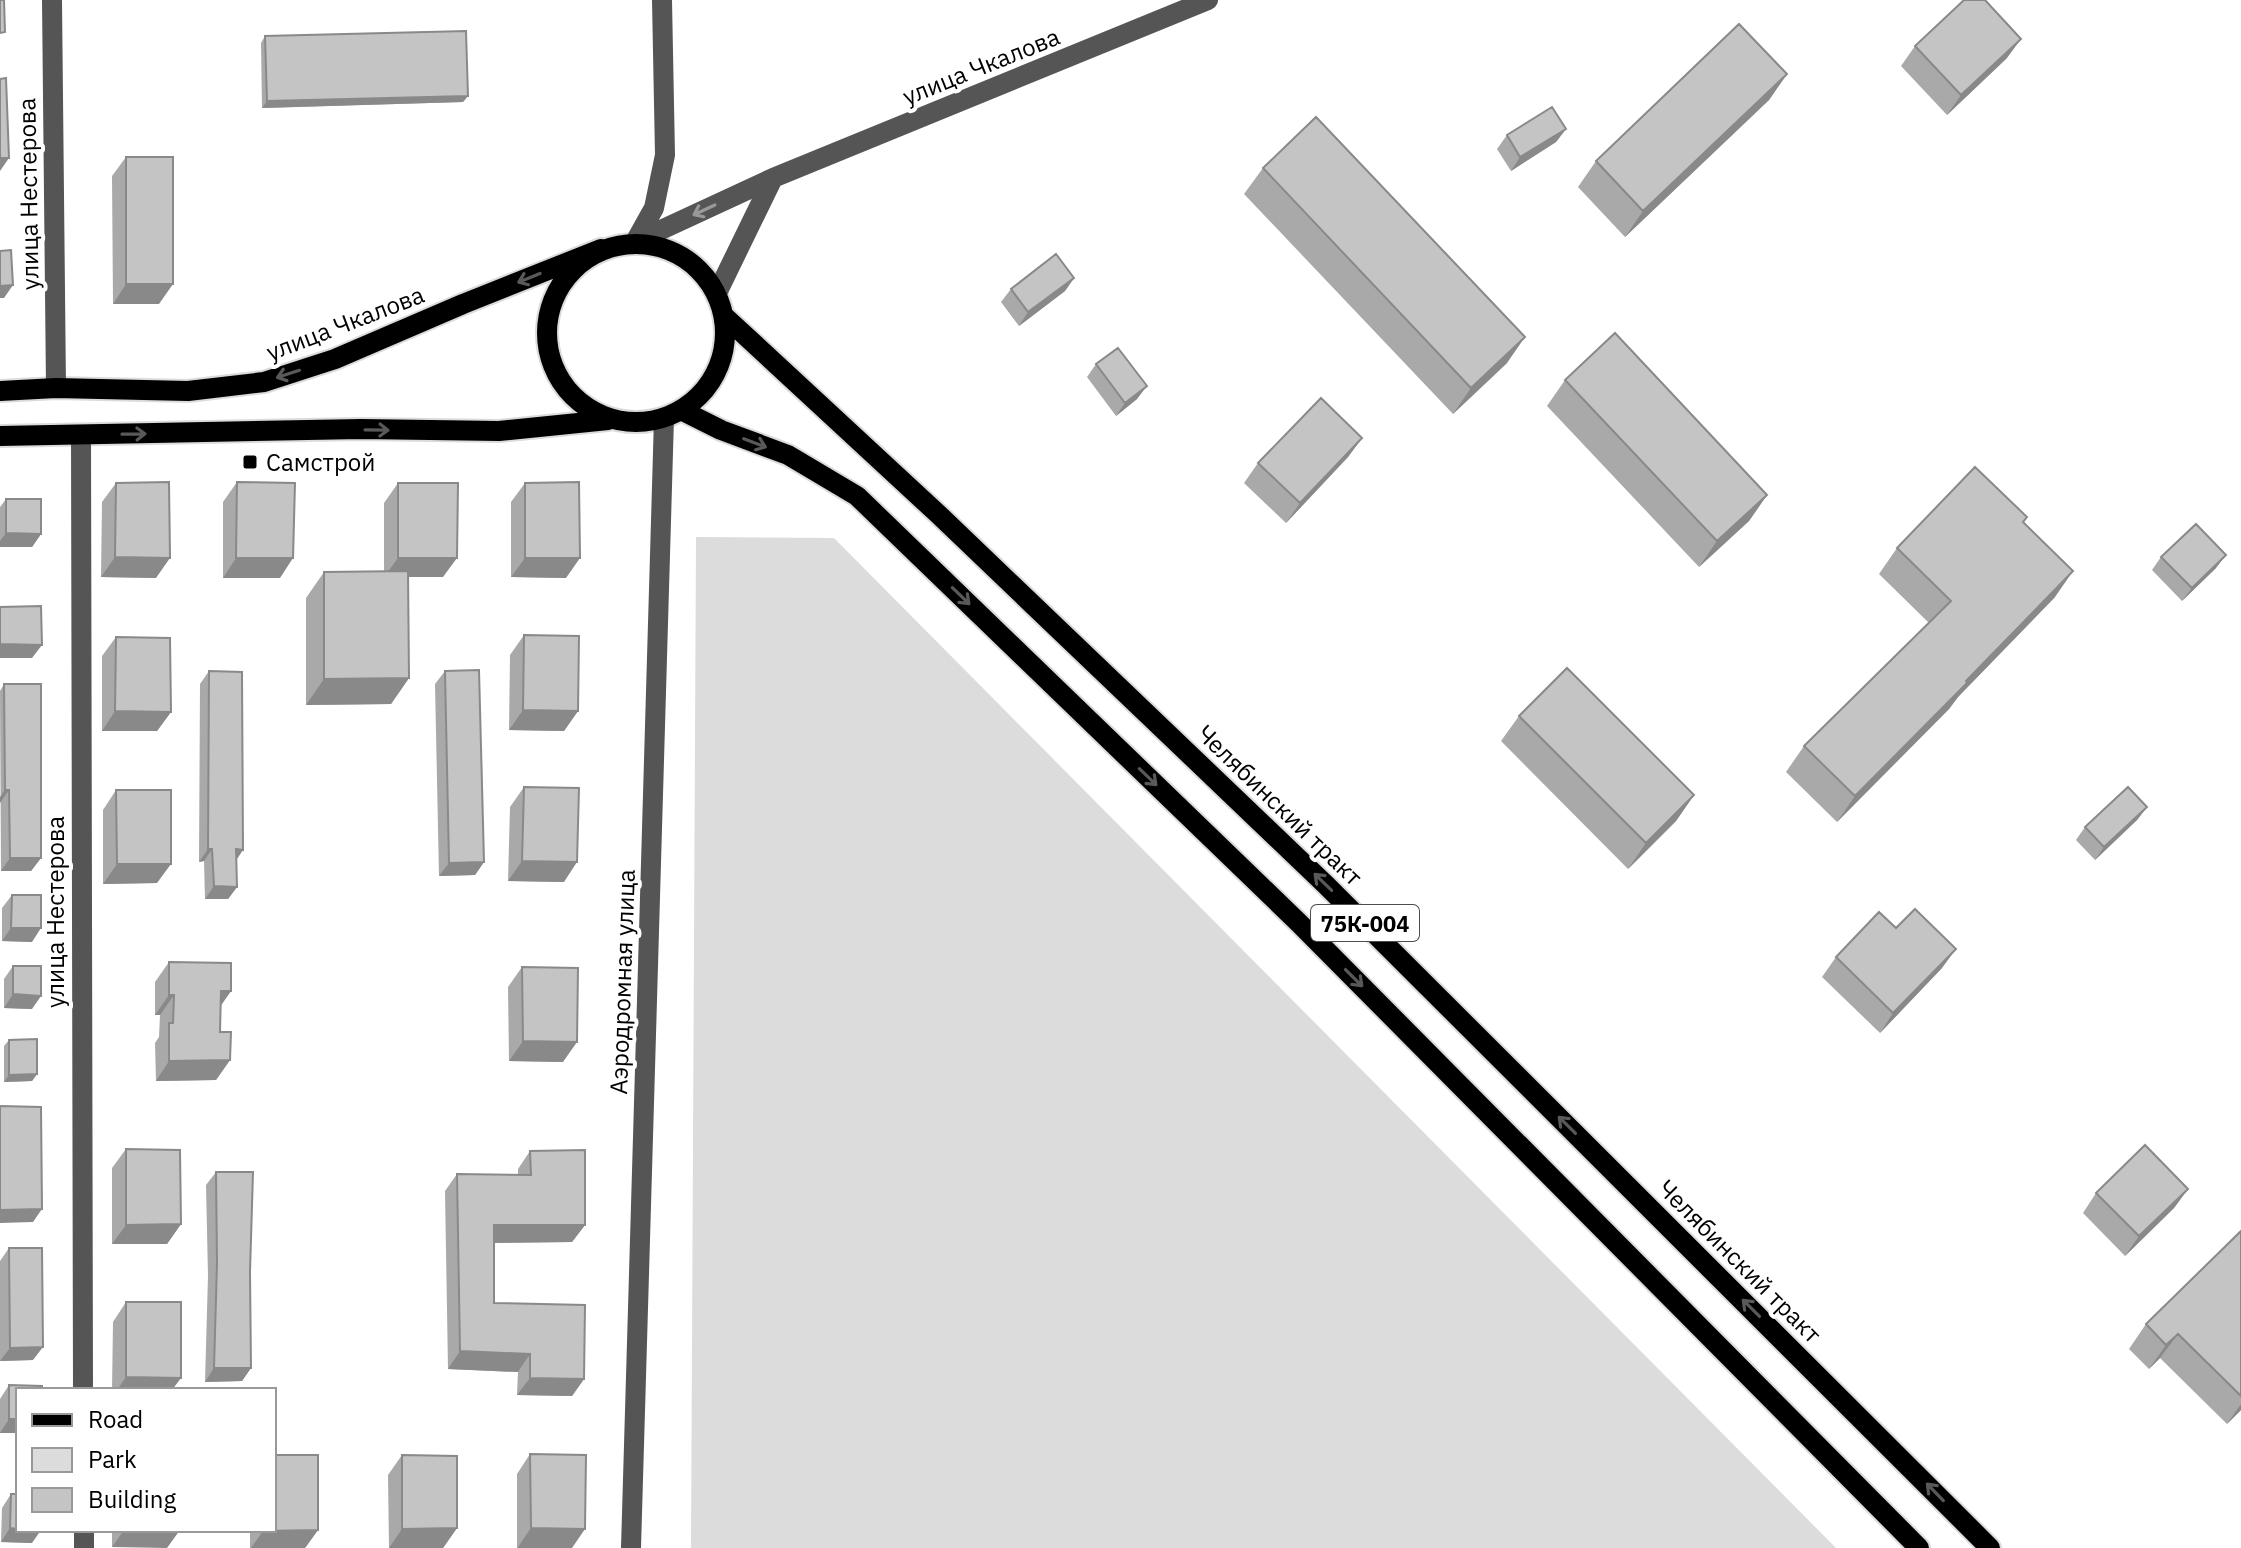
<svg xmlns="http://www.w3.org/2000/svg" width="2241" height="1548" font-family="'IBM Plex Sans',sans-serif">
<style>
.green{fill:#dcdcdc}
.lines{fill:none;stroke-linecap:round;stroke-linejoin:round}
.major-casing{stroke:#dbdbdb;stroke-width:24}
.minor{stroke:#555;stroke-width:20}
.major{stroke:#000;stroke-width:20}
.wall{fill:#a9a9a9}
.shaded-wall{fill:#898989}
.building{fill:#c4c4c4;stroke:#898989;stroke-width:2}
.oneway{stroke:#999}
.oneway2{stroke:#595959}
.poi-dot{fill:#000;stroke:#fff;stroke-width:3}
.labels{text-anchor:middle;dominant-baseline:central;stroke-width:8;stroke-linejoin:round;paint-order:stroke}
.shield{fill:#fff;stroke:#4c4c4c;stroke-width:2}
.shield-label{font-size:22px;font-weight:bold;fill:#000}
.street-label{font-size:24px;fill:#000;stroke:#fff}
.poi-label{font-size:24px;fill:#000;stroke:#fff;text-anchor:start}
</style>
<rect width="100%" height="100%" fill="#fff"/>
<path class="green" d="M 696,537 L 834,538 L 1836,1548 L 691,1548 Z"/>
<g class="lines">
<g class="major-casing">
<path id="major" d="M547 333a89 89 0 1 1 178 0a89 89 0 1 1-178 0Z
M 724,316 L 937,513 L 1326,885 L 1990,1548
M 0,391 L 56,388 L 188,391 L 264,382 L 335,359 L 463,304 L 601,249
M 683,411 L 721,430 L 788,455 L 857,496 L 1299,923 L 1919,1548
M 0,436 L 361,429 L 499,431 L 608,420"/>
</g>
<path class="minor" d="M 52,0 L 56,388
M 635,242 L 773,178 L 1208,0
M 635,242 L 654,208 L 665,155 L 662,0
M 717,293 L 773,178
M 81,435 L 83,1390
M 84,1530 L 84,1548
M 631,1548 L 664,418"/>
<use href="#major" class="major"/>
</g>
<path class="wall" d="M 265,36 L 468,96 L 463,102 L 262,108 L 261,43 Z
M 1915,46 L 2007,58 L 1947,115 L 1901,66 Z
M 1787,74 L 1769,100 L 1625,237 L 1578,187 L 1596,161 Z
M 1566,129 L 1556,142 L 1511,171 L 1497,149 L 1507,135 Z
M 126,157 L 159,304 L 113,304 L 112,176 Z
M 1263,168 L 1507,363 L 1453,414 L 1244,194 Z
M 1074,278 L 1065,291 L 1019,326 L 1001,302 L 1011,289 Z
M 1096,364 L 1137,399 L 1116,416 L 1087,377 Z
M 1565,380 L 1767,495 L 1749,521 L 1699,567 L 1547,406 Z
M 1362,438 L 1348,457 L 1286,523 L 1244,483 L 1258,463 Z
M 237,482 L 280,578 L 223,578 L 223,502 Z
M 116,483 L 156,578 L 101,577 L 102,502 Z
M 398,483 L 443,577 L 408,577 L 409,678 L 391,704 L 306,705 L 306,598 L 324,572 L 384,571 L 384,503 Z
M 525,483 L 566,578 L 511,577 L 511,502 Z
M 6,499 L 41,534 L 32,547 L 0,547 L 0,507 Z
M 2027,517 L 2024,522 L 2055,597 L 1958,697 L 1949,709 L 1837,822 L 1786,772 L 1804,746 L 1929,623 L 1879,574 L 1897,548 Z
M 2161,557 L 2216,568 L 2182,601 L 2152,570 Z
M 524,635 L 578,711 L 564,731 L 509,730 L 510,655 Z
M 116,637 L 171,712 L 157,731 L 102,731 L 102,656 Z
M 209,671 L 236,860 L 237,887 L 228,899 L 205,899 L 204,861 L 199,862 L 200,684 Z
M 445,671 L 484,862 L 475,875 L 439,876 L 435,684 Z
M 4,684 L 41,858 L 31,871 L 1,871 L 0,691 Z
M 1519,716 L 1694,795 L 1676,821 L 1628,869 L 1501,741 Z
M 524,787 L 564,882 L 508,881 L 510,807 Z
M 116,790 L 157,883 L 103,884 L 103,810 Z
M 2147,807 L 2137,820 L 2095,860 L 2076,840 L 2085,827 Z
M 12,895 L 32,942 L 2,941 L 2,908 Z
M 1896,928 L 1942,968 L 1880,1033 L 1822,977 L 1836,957 Z
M 169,962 L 231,991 L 221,1005 L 220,1032 L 230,1060 L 216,1080 L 156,1081 L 155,1043 L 159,1037 L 160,1015 L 155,1015 L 155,982 Z
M 13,966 L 32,1009 L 4,1008 L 4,979 Z
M 522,967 L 563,1062 L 509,1061 L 508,987 Z
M 9,1040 L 37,1074 L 32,1081 L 4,1082 L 4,1046 Z
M 126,1149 L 181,1224 L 167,1244 L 112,1244 L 112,1168 Z
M 530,1151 L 585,1225 L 572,1242 L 494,1243 L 494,1303 L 584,1379 L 572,1396 L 517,1395 L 518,1372 L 448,1369 L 445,1191 L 457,1174 L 518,1175 L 518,1169 Z
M 216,1172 L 250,1272 L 251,1368 L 242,1381 L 205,1382 L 208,1276 L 206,1185 Z
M 2188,1189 L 2174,1208 L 2125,1256 L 2083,1213 L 2096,1193 Z
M 2241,1231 L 2241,1410 L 2227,1424 L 2160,1358 L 2149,1369 L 2129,1349 L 2146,1324 Z
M 9,1248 L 33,1360 L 0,1361 L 0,1261 Z
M 126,1302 L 172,1390 L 112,1390 L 113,1322 Z
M 9,1385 L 18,1390 L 18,1433 L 0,1433 L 0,1399 Z
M 530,1454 L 586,1455 L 517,1548 L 517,1474 Z
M 402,1455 L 457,1528 L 443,1548 L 389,1548 L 388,1475 Z
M 11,1494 L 32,1543 L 1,1542 L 2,1508 Z
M 112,1530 L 180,1530 L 112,1547 Z
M 250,1530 L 318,1530 L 305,1548 L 250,1548 Z"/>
<path class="shaded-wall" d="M 2021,39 L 2007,58 L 1947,115 L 1961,95 Z
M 1787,74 L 1769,100 L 1625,237 L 1643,211 Z
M 468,96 L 463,102 L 262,108 L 267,101 Z
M 1566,129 L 1556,142 L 1511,171 L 1520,157 Z
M 0,158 L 9,158 L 0,171 Z
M 1074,278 L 1065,291 L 1019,326 L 1028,312 Z
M 126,284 L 173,284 L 159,304 L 113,304 Z
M 13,285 L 4,298 L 0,298 L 0,286 Z
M 1525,337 L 1507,363 L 1453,414 L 1471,388 Z
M 1147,386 L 1137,399 L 1116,416 L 1125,403 Z
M 1362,438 L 1348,457 L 1286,523 L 1300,503 Z
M 1767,495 L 1749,521 L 1699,567 L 1717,541 Z
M 6,533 L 41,534 L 32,547 L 0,547 L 0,541 Z
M 2226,555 L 2216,568 L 2182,601 L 2192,588 Z
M 115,557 L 170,558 L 156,578 L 101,577 Z
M 236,558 L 293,558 L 280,578 L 223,578 Z
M 398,558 L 457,558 L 443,577 L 384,577 Z
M 525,558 L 580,558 L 566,578 L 511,577 Z
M 2073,571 L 2055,597 L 1958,697 L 1949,709 L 1837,822 L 1855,796 Z
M 0,644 L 42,645 L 32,658 L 0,658 Z
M 409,678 L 391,704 L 306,705 L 324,679 Z
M 523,710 L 578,711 L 564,731 L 509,730 Z
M 115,711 L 171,712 L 157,731 L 102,731 Z
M 5,790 L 9,790 L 0,803 L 0,797 Z
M 1694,795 L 1676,821 L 1628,869 L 1646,843 Z
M 2147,807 L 2137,820 L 2095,860 L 2104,847 Z
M 208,849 L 212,849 L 204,861 L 199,862 Z
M 236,849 L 243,850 L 235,862 Z
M 10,858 L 41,858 L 31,871 L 1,871 Z
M 522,861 L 577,862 L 564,882 L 508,881 Z
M 484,862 L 475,875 L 439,876 L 449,863 Z
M 117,864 L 171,864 L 157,883 L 103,884 Z
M 214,886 L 237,887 L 228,899 L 205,899 Z
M 11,928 L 41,928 L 32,942 L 2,941 Z
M 1956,949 L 1942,968 L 1880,1033 L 1893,1013 Z
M 221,991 L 231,991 L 217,1011 Z
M 13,994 L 41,996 L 32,1009 L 4,1008 Z
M 169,995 L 174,995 L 160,1015 L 155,1015 Z
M 523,1041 L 577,1042 L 563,1062 L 509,1061 Z
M 230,1060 L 216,1080 L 156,1081 L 169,1061 Z
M 37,1074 L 32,1081 L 4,1082 L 9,1075 Z
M 2188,1189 L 2174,1208 L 2125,1256 L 2139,1236 Z
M 42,1209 L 33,1222 L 0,1223 L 0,1210 Z
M 181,1224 L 167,1244 L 112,1244 L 126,1225 Z
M 494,1225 L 585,1225 L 572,1242 L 482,1243 Z
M 2178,1334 L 2160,1358 L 2149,1369 L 2166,1345 Z
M 43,1347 L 33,1360 L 0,1361 L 10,1348 Z
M 460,1351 L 530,1354 L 518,1372 L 448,1369 Z
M 214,1368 L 251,1368 L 242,1381 L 205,1382 Z
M 126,1377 L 181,1378 L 172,1390 L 117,1390 Z
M 530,1378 L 584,1379 L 572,1396 L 517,1395 Z
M 2241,1404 L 2241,1410 L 2227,1424 Z
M 9,1419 L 18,1419 L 18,1433 L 0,1433 Z
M 10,1528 L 18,1529 L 18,1530 L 41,1530 L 32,1543 L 1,1542 Z
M 457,1528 L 443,1548 L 389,1548 L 402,1529 Z
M 531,1528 L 585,1529 L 572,1548 L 517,1548 Z
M 124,1530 L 180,1530 L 167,1548 L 112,1547 Z
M 318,1530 L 305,1548 L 251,1548 L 263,1531 Z"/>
<path class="building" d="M 0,0 L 4,0 L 5,32 L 0,33 Z
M 1964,0 L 1985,0 L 2021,39 L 1961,95 L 1915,46 Z
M 1739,24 L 1787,74 L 1643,211 L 1596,161 Z
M 466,31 L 468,96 L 267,101 L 265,36 Z
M 6,78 L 9,158 L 0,158 L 0,79 Z
M 1552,107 L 1566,129 L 1520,157 L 1507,135 Z
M 1316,117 L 1525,337 L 1471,388 L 1263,168 Z
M 126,157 L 173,157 L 173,284 L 126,284 Z
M 11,250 L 13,285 L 0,286 L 0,251 Z
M 1056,254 L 1074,278 L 1028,312 L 1011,289 Z
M 1615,333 L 1767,495 L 1717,541 L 1565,380 Z
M 1118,348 L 1147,386 L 1125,403 L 1096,364 Z
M 1321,398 L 1362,438 L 1300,503 L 1258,463 Z
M 1975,467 L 2027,517 L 2023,522 L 2073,571 L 1966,681 L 1967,683 L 1855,796 L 1804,746 L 1951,601 L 1897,548 Z
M 169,482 L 170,558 L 115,557 L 116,483 Z
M 237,482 L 295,483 L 293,558 L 236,558 Z
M 579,482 L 580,558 L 525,558 L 525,483 Z
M 398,483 L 458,483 L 457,558 L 398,558 Z
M 6,499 L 41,499 L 41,534 L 6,533 Z
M 2196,524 L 2226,555 L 2192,588 L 2161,557 Z
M 408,571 L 409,678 L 324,679 L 324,572 Z
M 41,606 L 42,645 L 0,644 L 0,607 Z
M 524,635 L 579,636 L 578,711 L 523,710 Z
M 116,637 L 170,638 L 171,712 L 115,711 Z
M 1567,668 L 1694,795 L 1646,843 L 1519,716 Z
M 479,670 L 484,862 L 449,863 L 445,671 Z
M 209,671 L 242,672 L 243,850 L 236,849 L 237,887 L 214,886 L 212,849 L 208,849 Z
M 4,684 L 41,684 L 41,858 L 10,858 L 9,790 L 5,790 Z
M 524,787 L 579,788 L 577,862 L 522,861 Z
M 2128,787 L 2147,807 L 2104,847 L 2085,827 Z
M 116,790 L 171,790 L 171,864 L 117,864 Z
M 12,895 L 41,895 L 41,928 L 11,928 Z
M 1915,909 L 1956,949 L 1893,1013 L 1836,957 L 1879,912 L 1896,928 Z
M 169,962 L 231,963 L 231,991 L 221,991 L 220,1032 L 231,1032 L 230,1060 L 169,1061 L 169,1023 L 173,1023 L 174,995 L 169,995 Z
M 13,966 L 41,966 L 41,996 L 13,994 Z
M 522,967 L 578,968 L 577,1042 L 523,1041 Z
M 37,1039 L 37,1074 L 9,1075 L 9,1040 Z
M 0,1106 L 41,1107 L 42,1209 L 0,1210 Z
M 2145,1145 L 2188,1189 L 2139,1236 L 2096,1193 Z
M 126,1149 L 180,1150 L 181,1224 L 126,1225 Z
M 585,1150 L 585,1225 L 494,1225 L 494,1303 L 585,1305 L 584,1379 L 530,1378 L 530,1354 L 460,1351 L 457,1174 L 531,1175 L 530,1151 Z
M 216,1172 L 253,1172 L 250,1272 L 251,1368 L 214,1368 L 217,1263 Z
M 2241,1231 L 2241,1396 L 2178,1334 L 2166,1345 L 2146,1324 Z
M 9,1248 L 42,1248 L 43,1347 L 10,1348 Z
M 126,1302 L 181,1302 L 181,1378 L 126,1377 Z
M 9,1385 L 42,1386 L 42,1390 L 18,1390 L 18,1419 L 9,1419 Z
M 530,1454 L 586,1455 L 585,1529 L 531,1528 Z
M 274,1455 L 318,1455 L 318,1530 L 263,1531 L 274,1530 Z
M 402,1455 L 457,1456 L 457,1528 L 402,1529 Z
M 11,1494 L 18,1494 L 18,1529 L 10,1528 Z"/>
<defs><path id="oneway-shaft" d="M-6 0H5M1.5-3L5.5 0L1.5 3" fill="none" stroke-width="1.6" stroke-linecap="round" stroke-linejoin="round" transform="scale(2)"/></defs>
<use class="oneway" href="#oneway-shaft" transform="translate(704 210) rotate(155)"/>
<g class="oneway2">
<use href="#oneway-shaft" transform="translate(529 278) rotate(158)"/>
<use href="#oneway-shaft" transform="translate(288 374) rotate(162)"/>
<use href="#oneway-shaft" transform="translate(377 430) rotate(1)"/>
<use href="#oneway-shaft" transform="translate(134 434) rotate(-1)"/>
<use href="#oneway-shaft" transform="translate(755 443) rotate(21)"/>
<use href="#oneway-shaft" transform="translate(961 596) rotate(44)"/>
<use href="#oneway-shaft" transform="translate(1148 777) rotate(44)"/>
<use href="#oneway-shaft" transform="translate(1323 882) rotate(-136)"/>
<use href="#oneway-shaft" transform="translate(1354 978) rotate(45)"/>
<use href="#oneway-shaft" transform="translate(1567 1125) rotate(-135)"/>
<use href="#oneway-shaft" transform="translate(1751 1308) rotate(-135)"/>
<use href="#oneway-shaft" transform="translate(1935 1492) rotate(-134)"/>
</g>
<rect class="poi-dot" x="242" y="454" width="16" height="16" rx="4"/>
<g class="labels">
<rect class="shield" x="1311" y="905" width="108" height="36" rx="6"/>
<g class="shield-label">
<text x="1365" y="923">75К-004</text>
</g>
<g class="street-label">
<text transform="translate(981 66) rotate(-22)">улица Чкалова</text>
<text transform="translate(28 194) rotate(-91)">улица Нестерова</text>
<text transform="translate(345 323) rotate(-21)">улица Чкалова</text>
<text transform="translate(1280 805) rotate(44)">Челябинский тракт</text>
<text transform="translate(55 912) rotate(-90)">улица Нестерова</text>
<text transform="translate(622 982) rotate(-88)">Аэродромная улица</text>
<text transform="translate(1740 1261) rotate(45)">Челябинский тракт</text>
</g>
<g class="poi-label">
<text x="266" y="462">Самстрой</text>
</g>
</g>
<rect x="16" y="1388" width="260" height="144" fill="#ffffff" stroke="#999999" stroke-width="2"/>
<rect x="32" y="1414" width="40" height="12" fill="#000000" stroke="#999999" stroke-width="2"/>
<text x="88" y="1428" font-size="24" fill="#000000">Road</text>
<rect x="32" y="1448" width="40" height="24" fill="#dcdcdc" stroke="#999999" stroke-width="2"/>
<text x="88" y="1468" font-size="24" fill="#000000">Park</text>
<rect x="32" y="1488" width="40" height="24" fill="#c4c4c4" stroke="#999999" stroke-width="2"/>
<text x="88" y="1508" font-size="24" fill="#000000">Building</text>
</svg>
